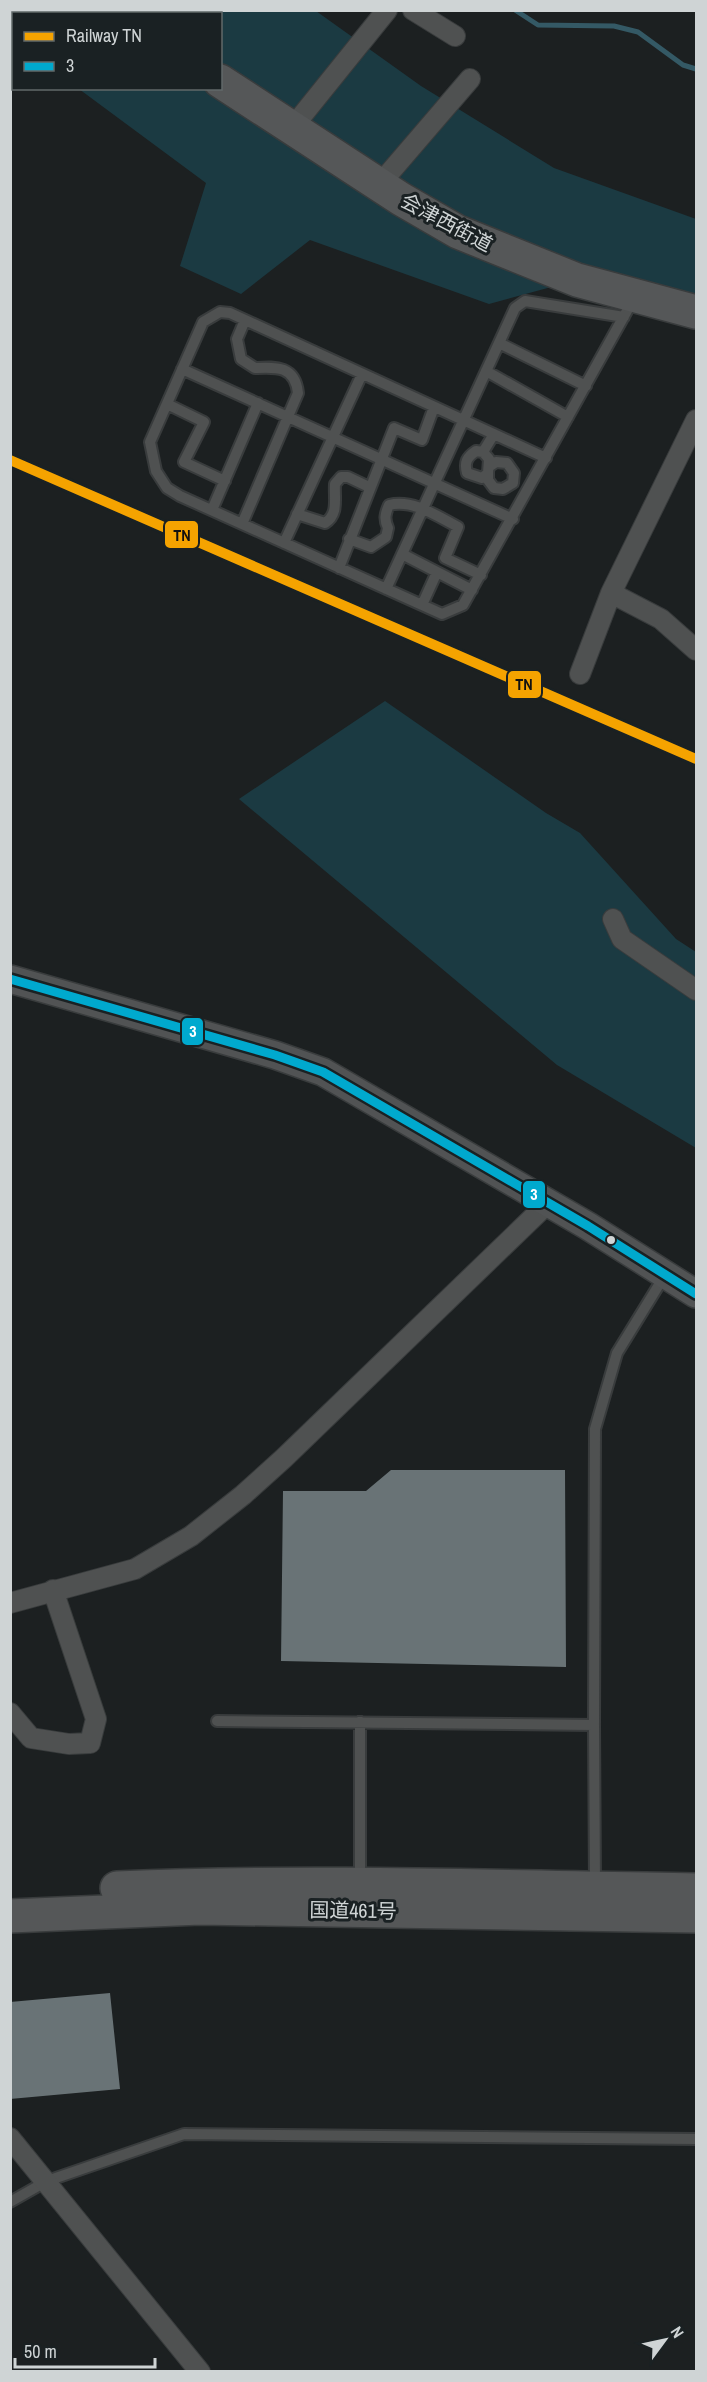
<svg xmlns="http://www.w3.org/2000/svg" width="707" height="2382" font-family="'Archivo Narrow','Noto Sans JP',sans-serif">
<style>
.green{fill:#1b3a42}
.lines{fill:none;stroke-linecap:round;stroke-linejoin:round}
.stream{stroke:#345965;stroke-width:5}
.building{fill:#697376}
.lane-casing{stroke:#393c3d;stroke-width:14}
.street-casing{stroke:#393c3d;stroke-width:22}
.secondary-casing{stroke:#393c3d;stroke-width:30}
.highway-casing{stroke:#393c3d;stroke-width:36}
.lane{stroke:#4f5151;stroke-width:10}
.street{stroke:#4f5151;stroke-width:20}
.secondary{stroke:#515354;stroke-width:27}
.highway{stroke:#555758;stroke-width:33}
.bus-1-casing{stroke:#1a2123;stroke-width:14}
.bus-1{stroke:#00a9ce;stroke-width:9}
.rail-1-casing{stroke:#1a2123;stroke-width:15}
.rail-1{stroke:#f5a300;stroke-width:10}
.bus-dot{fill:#cfd4d5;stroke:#1a2123;stroke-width:2}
.labels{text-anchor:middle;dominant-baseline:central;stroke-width:6;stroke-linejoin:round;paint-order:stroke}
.street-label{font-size:20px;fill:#cfd4d5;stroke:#1a2123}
.line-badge{stroke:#1a2123;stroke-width:2}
.badge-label{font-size:16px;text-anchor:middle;font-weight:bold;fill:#fff}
.pale-badge-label{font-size:16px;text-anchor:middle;font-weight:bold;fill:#111}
</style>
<rect width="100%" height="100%" fill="#1c2021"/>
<path class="green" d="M 10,11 L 316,11 L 421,86 L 554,168 L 696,219 L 696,312 L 577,280 L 489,304 L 310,240 L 241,294 L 180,266 L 206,183 L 79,89 L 220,88 L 220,14 L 14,14 L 13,40 L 11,38 Z
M 385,701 L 546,813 L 580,833 L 676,939 L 696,952 L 696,1148 L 557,1065 L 239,799 Z"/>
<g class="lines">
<path class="stream" d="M 515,10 L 538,25 L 614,26 L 638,32 L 683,65 L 696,69"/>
</g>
<path class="building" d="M 391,1470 L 565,1470 L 566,1667 L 281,1661 L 283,1491 L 366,1491 Z
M 110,1993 L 120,2089 L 10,2099 L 10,2002 Z"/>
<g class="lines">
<g class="lane-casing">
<path id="lane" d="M 499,343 L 586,386
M 182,369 L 513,519
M 486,371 L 568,417
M 167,404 L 204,422 L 184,462 L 225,481
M 483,452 L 489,459 L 488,473 L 482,478 L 467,473 C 464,462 467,457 476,451 L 483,452 L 494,434
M 546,458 L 230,313 L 220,312 L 203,322 L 150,442 L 156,471 L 167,488 L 180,496 L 442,614 L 463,605 L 633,300
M 488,472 L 488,480 L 494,488 L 503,489 L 513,483 L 514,473 L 507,463 L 496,462 L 490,466
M 212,510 L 258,403
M 297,514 L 325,523 C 339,514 334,499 335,484 L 341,477 L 348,477 L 369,487
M 242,524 L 298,393 C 295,365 275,367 255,368 L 241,359 L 237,339 L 245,320
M 349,539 L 371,547 L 386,537 L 388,528 C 384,519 385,514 389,505 C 413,499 437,516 458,527 L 445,558 L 481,575
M 284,543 L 362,374
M 402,554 L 472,590
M 339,568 L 394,428 L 422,440 L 434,407
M 386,589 L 515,308 L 525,301 L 624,317
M 422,605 L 437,572
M 217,1721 L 594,1725 L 595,1885
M 360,1722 L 360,1880
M 594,1725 L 595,1429 L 617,1353 L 665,1275
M 10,2202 L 47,2181 L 184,2134 L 696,2139"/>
</g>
<g class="street-casing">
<path id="street" d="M 413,10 L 455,36
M 292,128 L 387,10
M 379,185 L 470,79
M 611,593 L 661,619 L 696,650
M 580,674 L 611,593 L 696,420
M 613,919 L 622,939 L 696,990
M 10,1603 L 135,1569 L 191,1536 L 243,1495 L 284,1458 L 548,1203
M 10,1713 L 31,1738 L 69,1744 L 90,1743 L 96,1719 L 53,1590
M 10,2138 L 200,2372"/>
</g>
<g class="secondary-casing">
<path id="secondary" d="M 10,979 L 275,1055 L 323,1072 L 588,1226 L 696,1294"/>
</g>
<g class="highway-casing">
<path id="highway" d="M 122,10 L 125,14
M 220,81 L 401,199 L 458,232 L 577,280 L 696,312
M 117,1888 C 310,1880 504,1887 696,1890
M 10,1916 L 200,1908 L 696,1916"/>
</g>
<use href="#lane" class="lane"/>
<use href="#street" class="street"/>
<use href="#secondary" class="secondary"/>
<use href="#highway" class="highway"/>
<g class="bus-1-casing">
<path id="bus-1" d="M 10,979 L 275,1055 L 323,1072 L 588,1226 L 696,1294"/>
</g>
<use href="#bus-1" class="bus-1"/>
<g class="rail-1-casing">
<path id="rail-1" d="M 10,460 L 696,759"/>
</g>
<use href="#rail-1" class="rail-1"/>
</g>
<circle class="bus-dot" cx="611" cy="1240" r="5"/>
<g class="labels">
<g class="street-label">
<text transform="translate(447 222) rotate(28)">会津西街道</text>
<text transform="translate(353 1910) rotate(1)">国道461号</text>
</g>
</g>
<g class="line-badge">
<rect x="164" y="520" width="35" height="29" rx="6" fill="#f5a300"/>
<rect x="507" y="670" width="35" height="29" rx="6" fill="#f5a300"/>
<rect x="181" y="1017" width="23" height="29" rx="6" fill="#00a9ce"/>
<rect x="522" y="1180" width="24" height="29" rx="6" fill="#00a9ce"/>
</g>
<g class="badge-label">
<text x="193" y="1037">3</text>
<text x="534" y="1200">3</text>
</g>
<g class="pale-badge-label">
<text x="182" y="541">TN</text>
<text x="524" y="690">TN</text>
</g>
<rect width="707" height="2382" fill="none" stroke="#cfd4d5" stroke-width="24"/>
<rect x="12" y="12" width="210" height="78" fill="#1a2123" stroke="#62696a" stroke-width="1.5"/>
<rect x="24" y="32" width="30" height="9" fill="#f5a300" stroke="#62696a" stroke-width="1.5"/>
<text x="66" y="42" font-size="18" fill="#cfd4d5">Railway TN</text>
<rect x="24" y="62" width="30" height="9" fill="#00a9ce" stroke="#62696a" stroke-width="1.5"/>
<text x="66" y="72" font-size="18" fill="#cfd4d5">3</text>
<g transform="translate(665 2340) rotate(57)" stroke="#1a2123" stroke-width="4.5" paint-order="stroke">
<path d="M0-4.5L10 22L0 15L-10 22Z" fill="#cfd4d5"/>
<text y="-9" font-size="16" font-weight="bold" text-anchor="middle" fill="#cfd4d5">N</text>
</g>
<path d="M15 2358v9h140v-9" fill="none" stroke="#cfd4d5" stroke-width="3"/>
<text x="24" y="2358" font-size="18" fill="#cfd4d5" stroke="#1a2123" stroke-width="4.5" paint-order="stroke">50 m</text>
</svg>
